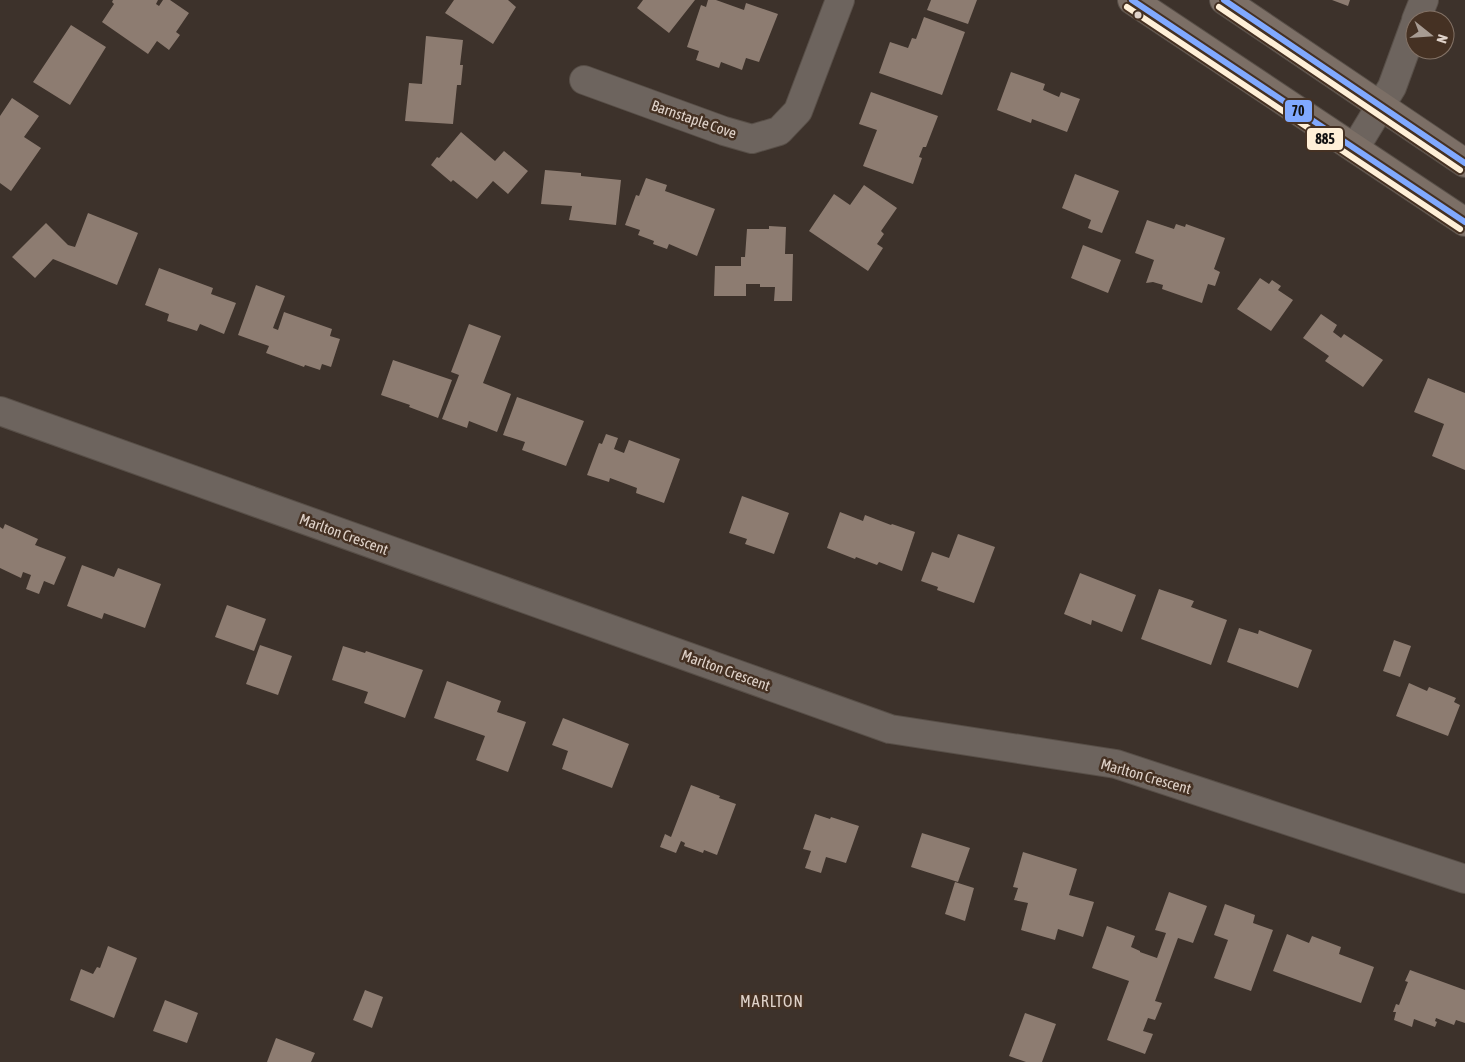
<svg xmlns="http://www.w3.org/2000/svg" width="1465" height="1062" font-family="'Asap Condensed',sans-serif">
<style>
.building{fill:#8d7c71}
.lines{fill:none;stroke-linecap:round;stroke-linejoin:round}
.minor-casing{stroke:#584f48;stroke-width:30}
.major-casing{stroke:#584f48;stroke-width:30}
.minor{stroke:#6d645e;stroke-width:28}
.major{stroke:#7c6f66;stroke-width:28}
.bus-1-casing{stroke:#453123;stroke-width:10}
.bus-2-casing{stroke:#453123;stroke-width:10}
.bus-1{stroke:#80a9ff;stroke-width:6}
.bus-2{stroke:#fff0d8;stroke-width:6}
.bus-dot{fill:#e0d3ca;stroke:#453123;stroke-width:2}
.labels{text-anchor:middle;dominant-baseline:central;stroke-width:5;stroke-linejoin:round;paint-order:stroke}
.street-label{font-size:15px;fill:#e0d3ca;stroke:#453123}
.neighbourhood-label{font-size:16px;letter-spacing:1px;fill:#e0d3ca;stroke:#453123}
.line-badge{stroke:#453123;stroke-width:2}
.pale-badge-label{font-size:14px;text-anchor:middle;font-weight:bold;fill:#111}
</style>
<rect width="100%" height="100%" fill="#3d322b"/>
<path class="building" d="M 113,0 L 158,0 L 156,4 L 159,6 L 163,0 L 170,0 L 189,13 L 176,32 L 180,35 L 169,50 L 157,41 L 148,54 L 102,22 L 114,4 L 112,2 Z
M 454,0 L 508,0 L 516,7 L 493,44 L 445,13 Z
M 643,0 L 695,0 L 669,33 L 637,8 Z
M 708,0 L 716,0 L 744,10 L 746,3 L 778,14 L 759,62 L 746,58 L 742,70 L 721,62 L 719,68 L 696,60 L 699,51 L 687,47 L 701,5 L 706,7 Z
M 931,0 L 977,0 L 968,24 L 927,10 Z
M 1332,0 L 1350,0 L 1348,6 Z
M 924,17 L 965,32 L 942,95 L 879,73 L 890,42 L 908,48 L 912,38 L 916,39 Z
M 71,25 L 106,47 L 70,105 L 33,82 Z
M 426,36 L 463,40 L 460,65 L 463,65 L 461,85 L 457,85 L 453,124 L 405,121 L 409,83 L 422,84 Z
M 1011,72 L 1045,84 L 1043,90 L 1059,97 L 1061,92 L 1080,99 L 1067,132 L 1032,119 L 1031,123 L 997,110 Z
M 871,92 L 938,116 L 926,147 L 923,147 L 919,157 L 922,158 L 913,184 L 863,166 L 877,130 L 859,124 Z
M 12,98 L 39,116 L 24,137 L 41,148 L 11,191 L 0,183 L 0,116 Z
M 461,132 L 495,161 L 504,151 L 528,171 L 508,194 L 493,181 L 477,199 L 453,180 L 451,182 L 431,165 L 437,157 L 439,158 Z
M 545,170 L 581,173 L 581,176 L 621,180 L 616,225 L 569,220 L 572,206 L 541,204 Z
M 1075,174 L 1119,191 L 1102,233 L 1088,228 L 1091,220 L 1062,208 Z
M 646,178 L 667,185 L 665,191 L 715,209 L 697,256 L 669,244 L 667,249 L 653,244 L 654,241 L 638,235 L 640,230 L 625,225 L 636,195 L 639,196 Z
M 864,185 L 897,208 L 881,231 L 884,234 L 877,244 L 883,248 L 868,271 L 809,231 L 834,194 L 850,205 Z
M 88,213 L 138,233 L 117,285 L 53,259 L 35,278 L 12,257 L 46,223 L 68,245 L 75,247 Z
M 1147,220 L 1174,229 L 1176,224 L 1185,227 L 1186,224 L 1225,238 L 1214,269 L 1220,272 L 1215,286 L 1208,284 L 1202,303 L 1162,289 L 1163,285 L 1153,282 L 1146,283 L 1154,260 L 1135,253 Z
M 769,226 L 786,227 L 785,254 L 793,254 L 792,301 L 774,301 L 775,287 L 760,287 L 760,284 L 746,284 L 746,296 L 714,296 L 715,266 L 741,266 L 741,257 L 745,257 L 747,229 L 769,229 Z
M 1083,245 L 1121,260 L 1108,293 L 1071,278 Z
M 159,268 L 213,288 L 211,294 L 236,303 L 224,334 L 200,324 L 197,331 L 167,321 L 169,314 L 145,305 Z
M 1260,278 L 1269,284 L 1272,280 L 1281,286 L 1278,290 L 1293,300 L 1271,331 L 1237,309 Z
M 256,285 L 285,296 L 273,328 L 278,330 L 284,312 L 332,329 L 330,336 L 340,339 L 331,367 L 322,364 L 320,370 L 305,365 L 304,367 L 266,353 L 269,346 L 238,335 Z
M 1321,314 L 1337,325 L 1333,332 L 1341,338 L 1344,334 L 1383,360 L 1363,387 L 1325,361 L 1329,356 L 1303,338 Z
M 469,324 L 501,336 L 483,383 L 511,394 L 497,432 L 469,421 L 467,428 L 442,419 L 459,375 L 451,372 Z
M 393,360 L 452,380 L 438,418 L 409,407 L 410,405 L 381,395 Z
M 1428,378 L 1465,393 L 1465,470 L 1432,456 L 1444,424 L 1414,412 Z
M 517,397 L 584,421 L 566,466 L 522,450 L 525,442 L 503,435 Z
M 606,434 L 618,438 L 614,449 L 624,453 L 629,440 L 680,459 L 664,503 L 636,493 L 637,488 L 610,478 L 609,482 L 587,475 L 599,443 L 602,444 Z
M 742,496 L 789,513 L 774,554 L 745,544 L 747,539 L 729,533 Z
M 840,512 L 863,521 L 865,515 L 891,525 L 892,524 L 915,532 L 902,571 L 879,562 L 877,565 L 856,557 L 855,559 L 827,548 Z
M 5,524 L 38,539 L 35,545 L 66,557 L 54,585 L 44,581 L 39,594 L 26,589 L 31,575 L 23,572 L 21,578 L 0,568 L 0,527 L 3,529 Z
M 958,534 L 995,547 L 974,603 L 937,590 L 938,587 L 921,581 L 932,552 L 949,558 Z
M 82,565 L 114,577 L 118,568 L 161,584 L 145,628 L 104,613 L 102,619 L 67,606 Z
M 1080,573 L 1136,595 L 1122,632 L 1092,620 L 1091,625 L 1064,614 Z
M 1159,589 L 1194,601 L 1191,607 L 1227,620 L 1211,665 L 1141,639 Z
M 227,605 L 266,619 L 254,651 L 215,637 Z
M 1239,628 L 1258,634 L 1259,630 L 1312,650 L 1298,688 L 1227,662 Z
M 1394,640 L 1411,646 L 1400,677 L 1383,671 Z
M 260,645 L 292,656 L 278,695 L 246,684 Z
M 343,646 L 365,653 L 366,651 L 423,670 L 405,718 L 364,703 L 368,692 L 332,680 Z
M 447,681 L 501,701 L 497,712 L 526,722 L 508,772 L 476,760 L 485,736 L 434,718 Z
M 1409,683 L 1427,691 L 1429,687 L 1456,698 L 1454,702 L 1460,705 L 1448,736 L 1396,716 Z
M 563,718 L 629,744 L 612,788 L 562,769 L 568,751 L 552,745 Z
M 691,785 L 720,796 L 719,798 L 736,804 L 717,855 L 704,850 L 703,853 L 684,846 L 685,843 L 681,841 L 676,853 L 660,847 L 665,834 L 671,837 Z
M 815,814 L 830,819 L 831,817 L 859,826 L 846,863 L 826,857 L 821,873 L 805,868 L 811,851 L 803,849 Z
M 922,833 L 970,848 L 958,882 L 911,867 Z
M 1023,852 L 1077,869 L 1069,895 L 1094,902 L 1083,937 L 1058,929 L 1055,940 L 1021,930 L 1028,903 L 1014,900 L 1018,888 L 1013,887 Z
M 955,882 L 974,888 L 965,921 L 945,914 Z
M 1169,892 L 1207,906 L 1193,943 L 1178,938 L 1155,1001 L 1162,1003 L 1155,1020 L 1148,1018 L 1143,1031 L 1153,1034 L 1145,1054 L 1107,1040 L 1129,981 L 1092,968 L 1107,926 L 1135,936 L 1131,947 L 1140,951 L 1140,952 L 1157,958 L 1166,933 L 1155,930 Z
M 1225,904 L 1255,915 L 1253,923 L 1273,930 L 1251,991 L 1214,978 L 1228,940 L 1214,935 Z
M 1287,934 L 1309,943 L 1312,936 L 1341,947 L 1339,954 L 1374,967 L 1361,1003 L 1273,971 Z
M 108,946 L 137,958 L 114,1018 L 70,1000 L 81,969 L 93,974 L 97,967 L 100,968 Z
M 1410,970 L 1465,990 L 1465,1023 L 1456,1020 L 1454,1025 L 1436,1018 L 1435,1021 L 1437,1022 L 1435,1027 L 1414,1019 L 1412,1027 L 1394,1020 L 1396,1012 L 1393,1012 L 1396,1004 L 1399,1005 L 1408,982 L 1405,981 Z
M 365,990 L 383,997 L 372,1028 L 353,1020 Z
M 165,1000 L 198,1013 L 187,1043 L 153,1031 Z
M 1025,1013 L 1056,1024 L 1042,1062 L 1026,1062 L 1009,1056 Z
M 276,1038 L 315,1053 L 311,1062 L 267,1062 Z"/>
<g class="lines">
<g class="minor-casing">
<path id="minor" d="M 1416,20 L 1424,0
M 584,80 L 724,131 L 752,139 L 779,131 L 798,111 L 840,0
M 1355,148 L 1392,87 L 1415,24
M 0,411 L 890,729 L 1116,764 L 1465,879"/>
</g>
<g class="major-casing">
<path id="major" d="M 1132,0 L 1465,222
M 1224,0 L 1465,163"/>
</g>
<use href="#minor" class="minor"/>
<use href="#major" class="major"/>
<g class="bus-1-casing">
<path id="bus-1" d="M 1132,0 L 1465,222
M 1224,0 L 1465,163"/>
</g>
<g class="bus-2-casing">
<path id="bus-2" d="M 1127,7 L 1460,229
M 1219,7 L 1460,170"/>
</g>
<use href="#bus-1" class="bus-1"/>
<use href="#bus-2" class="bus-2"/>
</g>
<circle class="bus-dot" cx="1138" cy="15" r="4.5"/>
<g class="labels">
<g class="street-label">
<text transform="translate(694 119) rotate(19)">Barnstaple Cove</text>
<text transform="translate(344 534) rotate(20)">Marlton Crescent</text>
<text transform="translate(726 670) rotate(20)">Marlton Crescent</text>
<text transform="translate(1146 776) rotate(16)">Marlton Crescent</text>
</g>
<g class="neighbourhood-label">
<text x="772" y="1001">MARLTON</text>
</g>
</g>
<g class="line-badge">
<rect x="1284" y="99" width="29" height="24" rx="5" fill="#80a9ff"/>
<rect x="1306" y="127" width="38" height="24" rx="5" fill="#fff0d8"/>
</g>
<g class="pale-badge-label">
<text x="1298" y="116">70</text>
<text x="1325" y="144">885</text>
</g>
<g transform="translate(1430 35) rotate(107)"><circle r="24" fill="#453123" stroke="#837266"/>
<path d="M0-4L9 19L0 12L-9 19Z" fill="#a79b92"/>
<text y="-8" font-size="14" font-weight="bold" text-anchor="middle" fill="#e0d3ca">N</text>
</g>
</svg>
